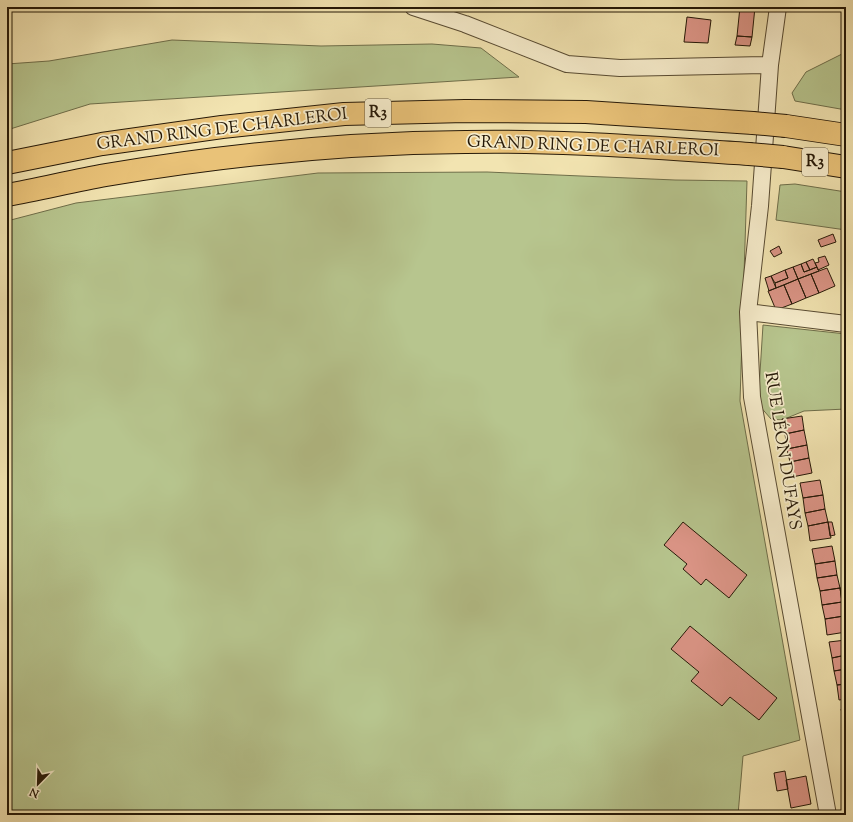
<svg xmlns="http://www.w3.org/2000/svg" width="853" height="822" font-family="'Sorts Mill Goudy',serif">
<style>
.green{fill:#b7c58e;stroke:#6e6e4a}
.building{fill:#dc9587;stroke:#251807}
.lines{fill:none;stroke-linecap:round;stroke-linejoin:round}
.minor-casing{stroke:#584b32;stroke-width:18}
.motorway-casing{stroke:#251807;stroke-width:24}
.minor{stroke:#f7edcc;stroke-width:16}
.motorway{stroke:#e9c278;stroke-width:22}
.motorway-bridge-casing{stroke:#251807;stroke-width:24;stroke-linecap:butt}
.motorway-bridge{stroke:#e9c278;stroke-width:22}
.labels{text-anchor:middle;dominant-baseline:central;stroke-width:3.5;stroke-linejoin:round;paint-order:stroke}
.shield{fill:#f7edcc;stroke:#645842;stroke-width:1}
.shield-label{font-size:16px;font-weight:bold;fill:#251807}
.street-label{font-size:17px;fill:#251807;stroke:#f7edcc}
</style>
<rect width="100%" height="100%" fill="#f2e4b1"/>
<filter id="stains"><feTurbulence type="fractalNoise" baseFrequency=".005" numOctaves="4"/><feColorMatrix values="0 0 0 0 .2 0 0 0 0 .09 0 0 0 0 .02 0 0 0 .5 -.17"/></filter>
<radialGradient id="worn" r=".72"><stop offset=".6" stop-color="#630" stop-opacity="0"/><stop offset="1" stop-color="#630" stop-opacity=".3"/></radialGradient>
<path class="green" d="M 172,40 L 321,46 L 432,44 L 481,48 L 519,77 L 90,104 L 7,130 L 7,64 L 49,61 Z
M 844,53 L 846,54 L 846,110 L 795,101 L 792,93 L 806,72 Z
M 487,172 L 675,180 L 747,181 L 740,401 L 800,740 L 743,756 L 738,815 L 7,815 L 7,221 L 76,203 L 318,173 Z
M 795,184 L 846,192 L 846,230 L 776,220 L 780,185 Z
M 763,325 L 846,334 L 846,409 L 804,411 L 782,420 L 771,419 L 758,404 Z"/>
<path class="building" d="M 740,7 L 755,7 L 752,37 L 737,36 Z
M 687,17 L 711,20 L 708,43 L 684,42 Z
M 737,36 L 752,37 L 750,46 L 735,45 Z
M 833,234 L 836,242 L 821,247 L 818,240 Z
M 779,246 L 782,253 L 774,257 L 770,251 Z
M 825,256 L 829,265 L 818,270 L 815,263 L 819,262 L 818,258 Z
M 813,259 L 817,267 L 810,270 L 806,262 Z
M 806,262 L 810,270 L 804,272 L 801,264 Z
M 801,264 L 804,272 L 817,267 L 819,271 L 798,279 L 793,267 Z
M 793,267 L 798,279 L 776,288 L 775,283 L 788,278 L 785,270 Z
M 827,268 L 835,286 L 819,293 L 811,274 Z
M 785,270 L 788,278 L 775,283 L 771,276 Z
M 811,274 L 819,293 L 806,298 L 798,279 Z
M 771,276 L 776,288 L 769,291 L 765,278 Z
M 798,279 L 806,298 L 792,304 L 784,285 Z
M 784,285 L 792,304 L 776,310 L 768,291 Z
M 802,416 L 804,430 L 785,434 L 782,419 Z
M 804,430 L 807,445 L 787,449 L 785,434 Z
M 807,445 L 809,458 L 790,462 L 787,449 Z
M 809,458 L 812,473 L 792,477 L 790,462 Z
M 820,480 L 823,495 L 803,498 L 800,483 Z
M 823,495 L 825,509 L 805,513 L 803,498 Z
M 825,509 L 828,522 L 808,526 L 805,513 Z
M 683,522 L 747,575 L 729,598 L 706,579 L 701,585 L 683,569 L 687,564 L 664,545 Z
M 828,522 L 831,538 L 810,541 L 808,526 Z
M 828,522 L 832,522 L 835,535 L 830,536 Z
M 832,546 L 835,561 L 815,564 L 812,549 Z
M 835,561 L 837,575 L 817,578 L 815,564 Z
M 837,575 L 840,588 L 820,591 L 817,578 Z
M 840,588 L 842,602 L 822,605 L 820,591 Z
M 840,588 L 846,588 L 846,602 L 842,602 Z
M 842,602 L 844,616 L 825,619 L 822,605 Z
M 844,616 L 846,632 L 827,635 L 825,619 Z
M 690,626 L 777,698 L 759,720 L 730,697 L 722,706 L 691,681 L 699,672 L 671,649 Z
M 846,640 L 846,655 L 832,658 L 829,642 Z
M 846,655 L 846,669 L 834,671 L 832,658 Z
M 846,669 L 846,684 L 837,685 L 834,671 Z
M 846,684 L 846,699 L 839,700 L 837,685 Z
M 846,708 L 846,724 L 844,724 L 841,709 Z
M 785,771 L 788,789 L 777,791 L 774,773 Z
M 806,776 L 811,804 L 791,808 L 786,780 Z"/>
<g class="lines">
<g class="minor-casing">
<path id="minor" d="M 413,7 L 465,24 L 567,64 L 620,68 L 770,65
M 778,7 L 770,65 L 760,206 L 748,312 L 752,397 L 828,815
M 748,312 L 846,324"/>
</g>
<g class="motorway-casing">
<path id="motorway" d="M 786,126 L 846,135
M 783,157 L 846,167
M 7,163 L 102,144 L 222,127 L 344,114 L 465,111 L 586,112 L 753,123
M 7,195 C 40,189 73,181 106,175 C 224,155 345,143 465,142 C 560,140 654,148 749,154"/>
</g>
<use href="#minor" class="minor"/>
<use href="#motorway" class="motorway"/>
<g class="motorway-bridge-casing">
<path id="motorway-bridge" d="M 753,123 L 786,126
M 749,154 L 783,157"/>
</g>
<use href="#motorway-bridge" class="motorway-bridge"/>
</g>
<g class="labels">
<g class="shield">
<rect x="365" y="99" width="26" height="28" rx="3"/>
<rect x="802" y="148" width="26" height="28" rx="3"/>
</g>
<g class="shield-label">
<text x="378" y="113">R3</text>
<text x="815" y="162">R3</text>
</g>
<g class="street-label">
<text transform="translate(222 130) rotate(-7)">GRAND RING DE CHARLEROI</text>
<text transform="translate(593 147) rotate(2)">GRAND RING DE CHARLEROI</text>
<text transform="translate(782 451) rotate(81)">RUE LÉON DUFAYS</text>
</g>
</g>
<rect width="853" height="822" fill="none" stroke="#f2e4b1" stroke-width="24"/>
<rect x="8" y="8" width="837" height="806" fill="none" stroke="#251807" stroke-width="2"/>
<rect x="12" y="12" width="829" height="798" fill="none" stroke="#251807"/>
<g transform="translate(38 784) rotate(203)" stroke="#f7edcc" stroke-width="3" paint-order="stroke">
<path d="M0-3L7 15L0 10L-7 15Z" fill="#251807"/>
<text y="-6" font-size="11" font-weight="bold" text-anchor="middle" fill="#251807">N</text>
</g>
<rect width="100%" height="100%" filter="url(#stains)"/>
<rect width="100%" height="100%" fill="url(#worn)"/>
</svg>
